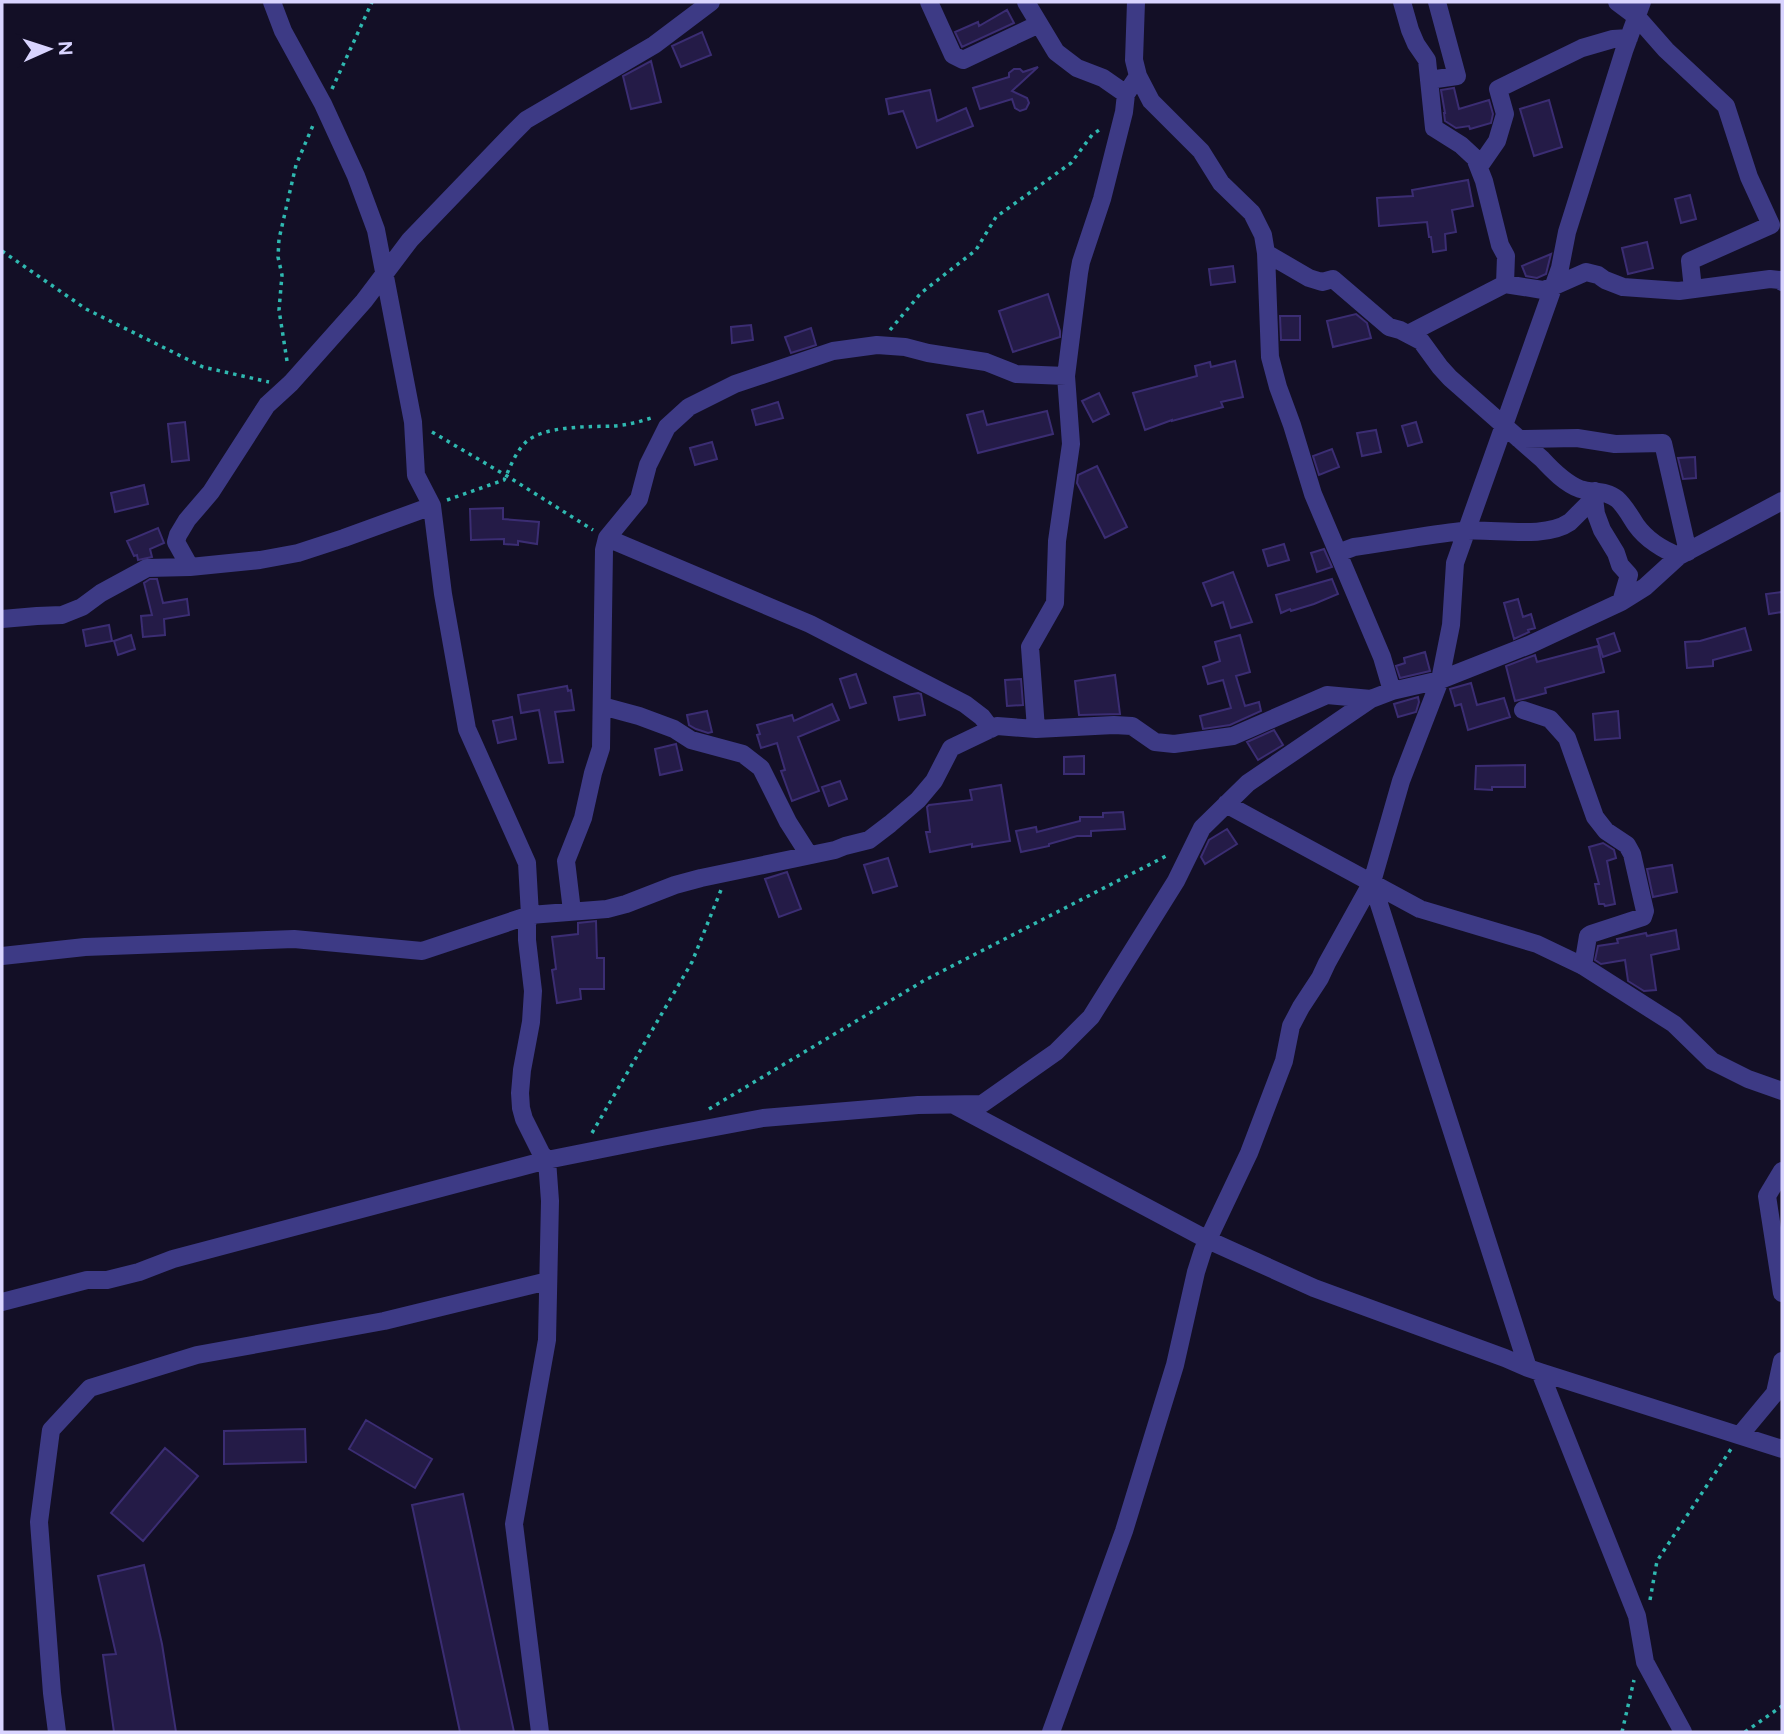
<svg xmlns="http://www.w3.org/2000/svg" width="1784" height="1734" font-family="Figtree,sans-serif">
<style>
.building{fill:#241b47;stroke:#3b2d73;stroke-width:2}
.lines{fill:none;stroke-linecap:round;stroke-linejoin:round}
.path{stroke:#2fb8b0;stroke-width:3.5;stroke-dasharray:3.5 5;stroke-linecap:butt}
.minor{stroke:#3d3a85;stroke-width:18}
</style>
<rect width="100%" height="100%" fill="#130f26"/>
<path class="building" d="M 1007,10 L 1014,23 L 962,47 L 955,32 L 978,22 L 979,26 Z
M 702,32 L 711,55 L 681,67 L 672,46 Z
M 651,61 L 661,102 L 631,109 L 623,76 Z
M 1038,67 L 1012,91 L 1027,98 L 1029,103 L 1026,109 L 1020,111 L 1015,108 L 1012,99 L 980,109 L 973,88 L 1009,77 L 1009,73 L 1014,69 L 1020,69 L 1023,72 Z
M 1454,88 L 1459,109 L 1489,100 L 1493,114 L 1491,123 L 1470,129 L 1469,126 L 1456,128 L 1445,121 L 1444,113 L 1445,113 L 1441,90 Z
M 930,90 L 937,121 L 966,108 L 973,126 L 917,148 L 903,111 L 889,114 L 886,99 Z
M 1549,100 L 1562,147 L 1534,156 L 1520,109 Z
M 1468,180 L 1473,206 L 1452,210 L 1456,232 L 1445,234 L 1446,250 L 1433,252 L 1431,237 L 1429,237 L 1427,222 L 1379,226 L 1377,198 L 1413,196 L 1412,190 Z
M 1690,195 L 1696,219 L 1681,223 L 1675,199 Z
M 1647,242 L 1653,268 L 1628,274 L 1622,248 Z
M 1551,254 L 1546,274 L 1537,278 L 1526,276 L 1522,266 Z
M 1233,266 L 1235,282 L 1211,285 L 1209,269 Z
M 1048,294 L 1060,331 L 1060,337 L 1013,352 L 999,311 Z
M 1356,314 L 1367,323 L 1371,338 L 1333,347 L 1327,321 Z
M 1280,316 L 1300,316 L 1300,340 L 1281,340 Z
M 751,325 L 753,340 L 732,343 L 731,327 Z
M 811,328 L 816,345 L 791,353 L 785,337 Z
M 1235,361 L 1243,397 L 1221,402 L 1223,407 L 1172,421 L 1172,420 L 1145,430 L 1133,393 L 1197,376 L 1195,366 L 1210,362 L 1211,367 Z
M 1099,393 L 1109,414 L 1093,422 L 1082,401 Z
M 778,402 L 783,418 L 756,425 L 752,410 Z
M 983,411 L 987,425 L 1047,411 L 1053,434 L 978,453 L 967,415 Z
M 185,422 L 189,460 L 172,462 L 168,424 Z
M 1416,422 L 1422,442 L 1408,446 L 1402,426 Z
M 1376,430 L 1381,452 L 1362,456 L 1357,433 Z
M 712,442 L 717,459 L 695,465 L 690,448 Z
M 1332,449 L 1339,467 L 1319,475 L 1313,456 Z
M 1695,457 L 1696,478 L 1683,479 L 1678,458 Z
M 1097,466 L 1127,527 L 1105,538 L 1077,483 L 1078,475 Z
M 144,485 L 148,504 L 115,512 L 111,493 Z
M 503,508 L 503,519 L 539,522 L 537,544 L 518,541 L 518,545 L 504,544 L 504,539 L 471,540 L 470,509 Z
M 158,528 L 164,543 L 150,549 L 152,557 L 138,560 L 137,555 L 134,556 L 127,541 Z
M 1284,544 L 1289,560 L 1268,566 L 1263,550 Z
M 1324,549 L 1332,567 L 1317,572 L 1311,553 Z
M 1233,572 L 1252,622 L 1231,628 L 1223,602 L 1212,606 L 1203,583 Z
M 150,579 L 157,579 L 163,603 L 187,599 L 189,615 L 164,619 L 165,635 L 143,637 L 141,616 L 152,615 L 144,583 Z
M 1332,579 L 1338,594 L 1314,604 L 1291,611 L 1290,609 L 1281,613 L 1276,595 Z
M 1782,592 L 1782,612 L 1769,614 L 1766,594 Z
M 1518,599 L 1523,617 L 1531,614 L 1535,628 L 1528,630 L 1529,632 L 1514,639 L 1504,603 Z
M 109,625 L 112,641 L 86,646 L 83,630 Z
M 1745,628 L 1751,650 L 1713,660 L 1713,666 L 1687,668 L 1685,642 L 1700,641 Z
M 1614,633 L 1620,651 L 1603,657 L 1597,639 Z
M 131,635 L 135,649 L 118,655 L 114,641 Z
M 1240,635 L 1250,672 L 1236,676 L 1245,706 L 1259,702 L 1261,711 L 1230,725 L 1203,729 L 1200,716 L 1231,708 L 1223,680 L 1208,684 L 1203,667 L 1220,661 L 1215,642 Z
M 1598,646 L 1604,672 L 1545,688 L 1546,693 L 1515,701 L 1506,666 L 1535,655 L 1537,662 Z
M 1425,652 L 1430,671 L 1400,678 L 1396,666 L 1405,663 L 1404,658 Z
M 856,674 L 866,703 L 850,708 L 840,679 Z
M 1115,675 L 1120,714 L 1079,715 L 1075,681 Z
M 1021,679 L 1023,705 L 1007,706 L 1005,680 Z
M 1471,683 L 1477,705 L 1504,698 L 1510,717 L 1468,730 L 1461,704 L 1455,706 L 1450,689 Z
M 567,686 L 568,691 L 571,690 L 574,710 L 555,712 L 563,762 L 549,763 L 539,710 L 521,713 L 518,695 Z
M 918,693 L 921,694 L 925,715 L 899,720 L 894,697 Z
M 1418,697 L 1419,702 L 1416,712 L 1398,717 L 1394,704 Z
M 832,704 L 839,720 L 798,737 L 819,791 L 792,801 L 781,771 L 785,770 L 777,743 L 761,748 L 757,735 L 760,734 L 757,725 L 792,715 L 794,721 Z
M 707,711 L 712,732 L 708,733 L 696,729 L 689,725 L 687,715 Z
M 1618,711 L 1620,738 L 1595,740 L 1593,714 Z
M 512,717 L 516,739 L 498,743 L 493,721 Z
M 1274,730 L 1283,745 L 1258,760 L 1247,742 Z
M 676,744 L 682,770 L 660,775 L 655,749 Z
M 1084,756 L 1084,774 L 1064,774 L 1064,757 Z
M 1525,765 L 1525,787 L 1492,787 L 1492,790 L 1475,789 L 1476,766 Z
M 840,781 L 847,799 L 829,806 L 822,787 Z
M 1001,785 L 1010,841 L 972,847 L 972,844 L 930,852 L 926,832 L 930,832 L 927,807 L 929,805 L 972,800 L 970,790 Z
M 1123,812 L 1125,829 L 1091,831 L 1091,836 L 1077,836 L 1049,844 L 1049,846 L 1021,852 L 1016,831 L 1036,827 L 1037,832 L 1080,821 L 1080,817 L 1103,817 L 1103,813 Z
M 1227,829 L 1237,844 L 1205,864 L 1201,857 L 1209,840 Z
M 1603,843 L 1614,850 L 1616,858 L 1607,861 L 1615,904 L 1605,906 L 1604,904 L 1599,904 L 1595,884 L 1599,884 L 1589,847 Z
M 888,858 L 897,886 L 873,893 L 864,865 Z
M 1672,865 L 1677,892 L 1653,897 L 1647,869 Z
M 787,872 L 801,909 L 779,917 L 765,879 Z
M 596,921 L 597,958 L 604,958 L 604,989 L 580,989 L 581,999 L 557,1003 L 552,970 L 556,969 L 552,937 L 578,934 L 578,923 Z
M 1676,930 L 1679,949 L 1651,955 L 1656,990 L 1644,991 L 1628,981 L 1625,960 L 1601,964 L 1595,960 L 1598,946 L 1618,943 L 1617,939 L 1646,933 L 1647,936 Z
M 366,1420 L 432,1459 L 415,1488 L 349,1449 Z
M 305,1429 L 306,1462 L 224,1464 L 224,1431 Z
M 165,1448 L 198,1476 L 143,1541 L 111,1513 Z
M 463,1494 L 514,1732 L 460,1732 L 412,1505 Z
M 144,1565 L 162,1644 L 176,1732 L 114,1732 L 103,1655 L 116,1654 L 98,1576 Z"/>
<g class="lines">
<path class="path" d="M 332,89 L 372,2
M 2,251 L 86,309 L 203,367 L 269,382
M 890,330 L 921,293 L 976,250 L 996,217 L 1071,163 L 1092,135 L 1102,128
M 287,361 L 279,310 L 282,275 L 278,257 L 279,239 L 296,165 L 314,123
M 432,432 L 507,476 L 593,530
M 447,500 L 504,480 C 510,468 515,453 525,443 C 543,425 590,427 614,426 C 627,425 639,422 651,418
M 709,1109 L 925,980 L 1168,855
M 592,1133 L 692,962 L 721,890
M 1650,1600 L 1657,1561 L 1731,1449
M 1622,1732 L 1634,1680
M 1745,1732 L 1782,1706"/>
<path class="minor" d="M 272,2 L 283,31 L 323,104 L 356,176 L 376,230 L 413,422 L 416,475 L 432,506 L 443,594 L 467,729 L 527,863 L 530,915 L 527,924 L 527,940 L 533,991 L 531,1022 L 522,1070 L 520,1093 L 521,1108 L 524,1119 L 541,1153 L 547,1160 L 550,1201 L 547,1340 L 514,1524 L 540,1732
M 929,2 L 953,55 L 963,60 L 1039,24
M 1026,2 L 1056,52 L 1077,68 L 1103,78 L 1126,94
M 1136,2 L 1134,60 L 1138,76 L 1151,101 L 1201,151 L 1221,183 L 1252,213 L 1263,235 L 1266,253 L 1270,357 L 1278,387 L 1292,425 L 1313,494 L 1382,657 L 1392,691
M 1402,2 L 1410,30 L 1416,44 L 1427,60 L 1434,128 L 1461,145 L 1475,158 L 1484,181 L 1500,245 L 1506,256 L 1505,284 L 1543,290 L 1552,287 L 1586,272 L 1598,275 L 1605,280 L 1623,287 L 1679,291 L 1770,279 L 1780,280 L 1782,282
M 1617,2 L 1637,17 L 1666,50 L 1726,106 L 1749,177 L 1771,225 L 1690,261 L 1693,289
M 1429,80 L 1457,76 L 1437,2
M 1479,167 L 1497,141 L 1505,114 L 1498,89 L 1582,48 L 1613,39 L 1629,38
M 1266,253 L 1309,278 L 1322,282 L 1333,279 L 1389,327 L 1400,330 L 1421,341 L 1440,367 L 1450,378 L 1542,459 C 1553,471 1565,483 1580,489 C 1593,493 1606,490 1617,499 C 1625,506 1630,516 1636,525 C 1646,539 1663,550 1679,556
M 1408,334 L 1505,284
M 1519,439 L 1577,438 L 1615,444 L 1663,443 L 1688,552
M 1594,498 L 1596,514 L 1602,530 L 1616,553 L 1620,565 L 1629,575 L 1621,602
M 607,538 L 810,624 L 965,704 L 982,717 L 991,729
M 1338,553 L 1354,547 C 1390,542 1426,535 1462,531 C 1493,528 1544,540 1570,522 L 1594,498 L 1595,491
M 190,567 L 176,542 L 178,535 L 187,520 L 211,492 L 267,405 L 291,383 L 364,301 L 410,240 L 512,134 L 526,120 L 654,45 L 711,2
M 2,619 L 37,616 L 62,615 L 82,607 L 101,593 L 147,568 L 190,567 L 260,560 L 298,553 L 344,538 L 432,506
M 602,706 L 639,716 L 674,729 L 691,740 L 743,754 L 761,768 L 788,822 L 809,855
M 1523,710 L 1550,719 L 1567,738 L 1595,817 L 1606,831 L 1627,845 L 1632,854 L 1645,911 L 1643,917 L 1591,934 L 1588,936 L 1583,966
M 1036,729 L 1030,647 L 1055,603 L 1057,541 L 1071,444 L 1066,376 L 1079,273 L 1081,262 L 1102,199 L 1124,112 L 1126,94 L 1138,76
M 1226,804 L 1420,909 L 1537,944 L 1583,966 L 1674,1024 L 1712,1061 L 1748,1079 L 1782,1091
M 1372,882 L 1528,1368 L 1540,1372 L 1637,1616 L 1645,1662 L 1683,1732
M 572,911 L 566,861 L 583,818 L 593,773 L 601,748 L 604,550 L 607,538 L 639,499 L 648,465 L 667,427 L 689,407 L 735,384 L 833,351 L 877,345 L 905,347 L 928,353 L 986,362 L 1016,374 L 1066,376
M 2,956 L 85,947 L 294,939 L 422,951 L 530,915 L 607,909 L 626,904 L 675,885 L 701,878 L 835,850 L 845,846 L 869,840 L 890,824 L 918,800 L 934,781 L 951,748 L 997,726 L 1036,729 L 1114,725 L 1132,726 L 1155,742 L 1174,744 L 1233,736 L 1327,695 L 1371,699
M 956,1106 L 1208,1240 L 1314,1288 L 1505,1358 L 1528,1368
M 1782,1171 L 1767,1196 L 1782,1293
M 2,1302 L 87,1280 L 107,1280 L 139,1272 L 173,1259 L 547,1160 L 662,1137 L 763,1118 L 918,1105 L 982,1104 L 1056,1052 L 1091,1017 L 1176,881 L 1202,828 L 1248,783 L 1371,699 L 1392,691 L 1440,680 L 1529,645 L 1621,602 L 1645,587 L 1679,556 L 1782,501
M 1540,1372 L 1782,1449
M 1740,1435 L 1775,1393 L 1782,1361
M 57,1732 L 52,1693 L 39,1522 L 51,1430 L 90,1388 L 197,1355 L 384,1321 L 548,1281
M 1051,1732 L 1124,1531 L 1175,1365 L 1196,1272 L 1203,1250 L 1249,1153 L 1284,1061 L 1291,1026 L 1301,1007 L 1320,978 L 1327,963 L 1372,882 L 1401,781 L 1440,680 L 1451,625 L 1455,563 L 1560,268 L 1567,232 L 1624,51 L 1642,2"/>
</g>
<rect width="1784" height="1734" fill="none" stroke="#d9d4ff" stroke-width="7"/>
<g transform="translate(49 49) rotate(87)" stroke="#130f26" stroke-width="5" paint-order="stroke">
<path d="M0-5L12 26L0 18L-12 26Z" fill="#d9d4ff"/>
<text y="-10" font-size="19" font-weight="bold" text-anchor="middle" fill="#d9d4ff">N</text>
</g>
</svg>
